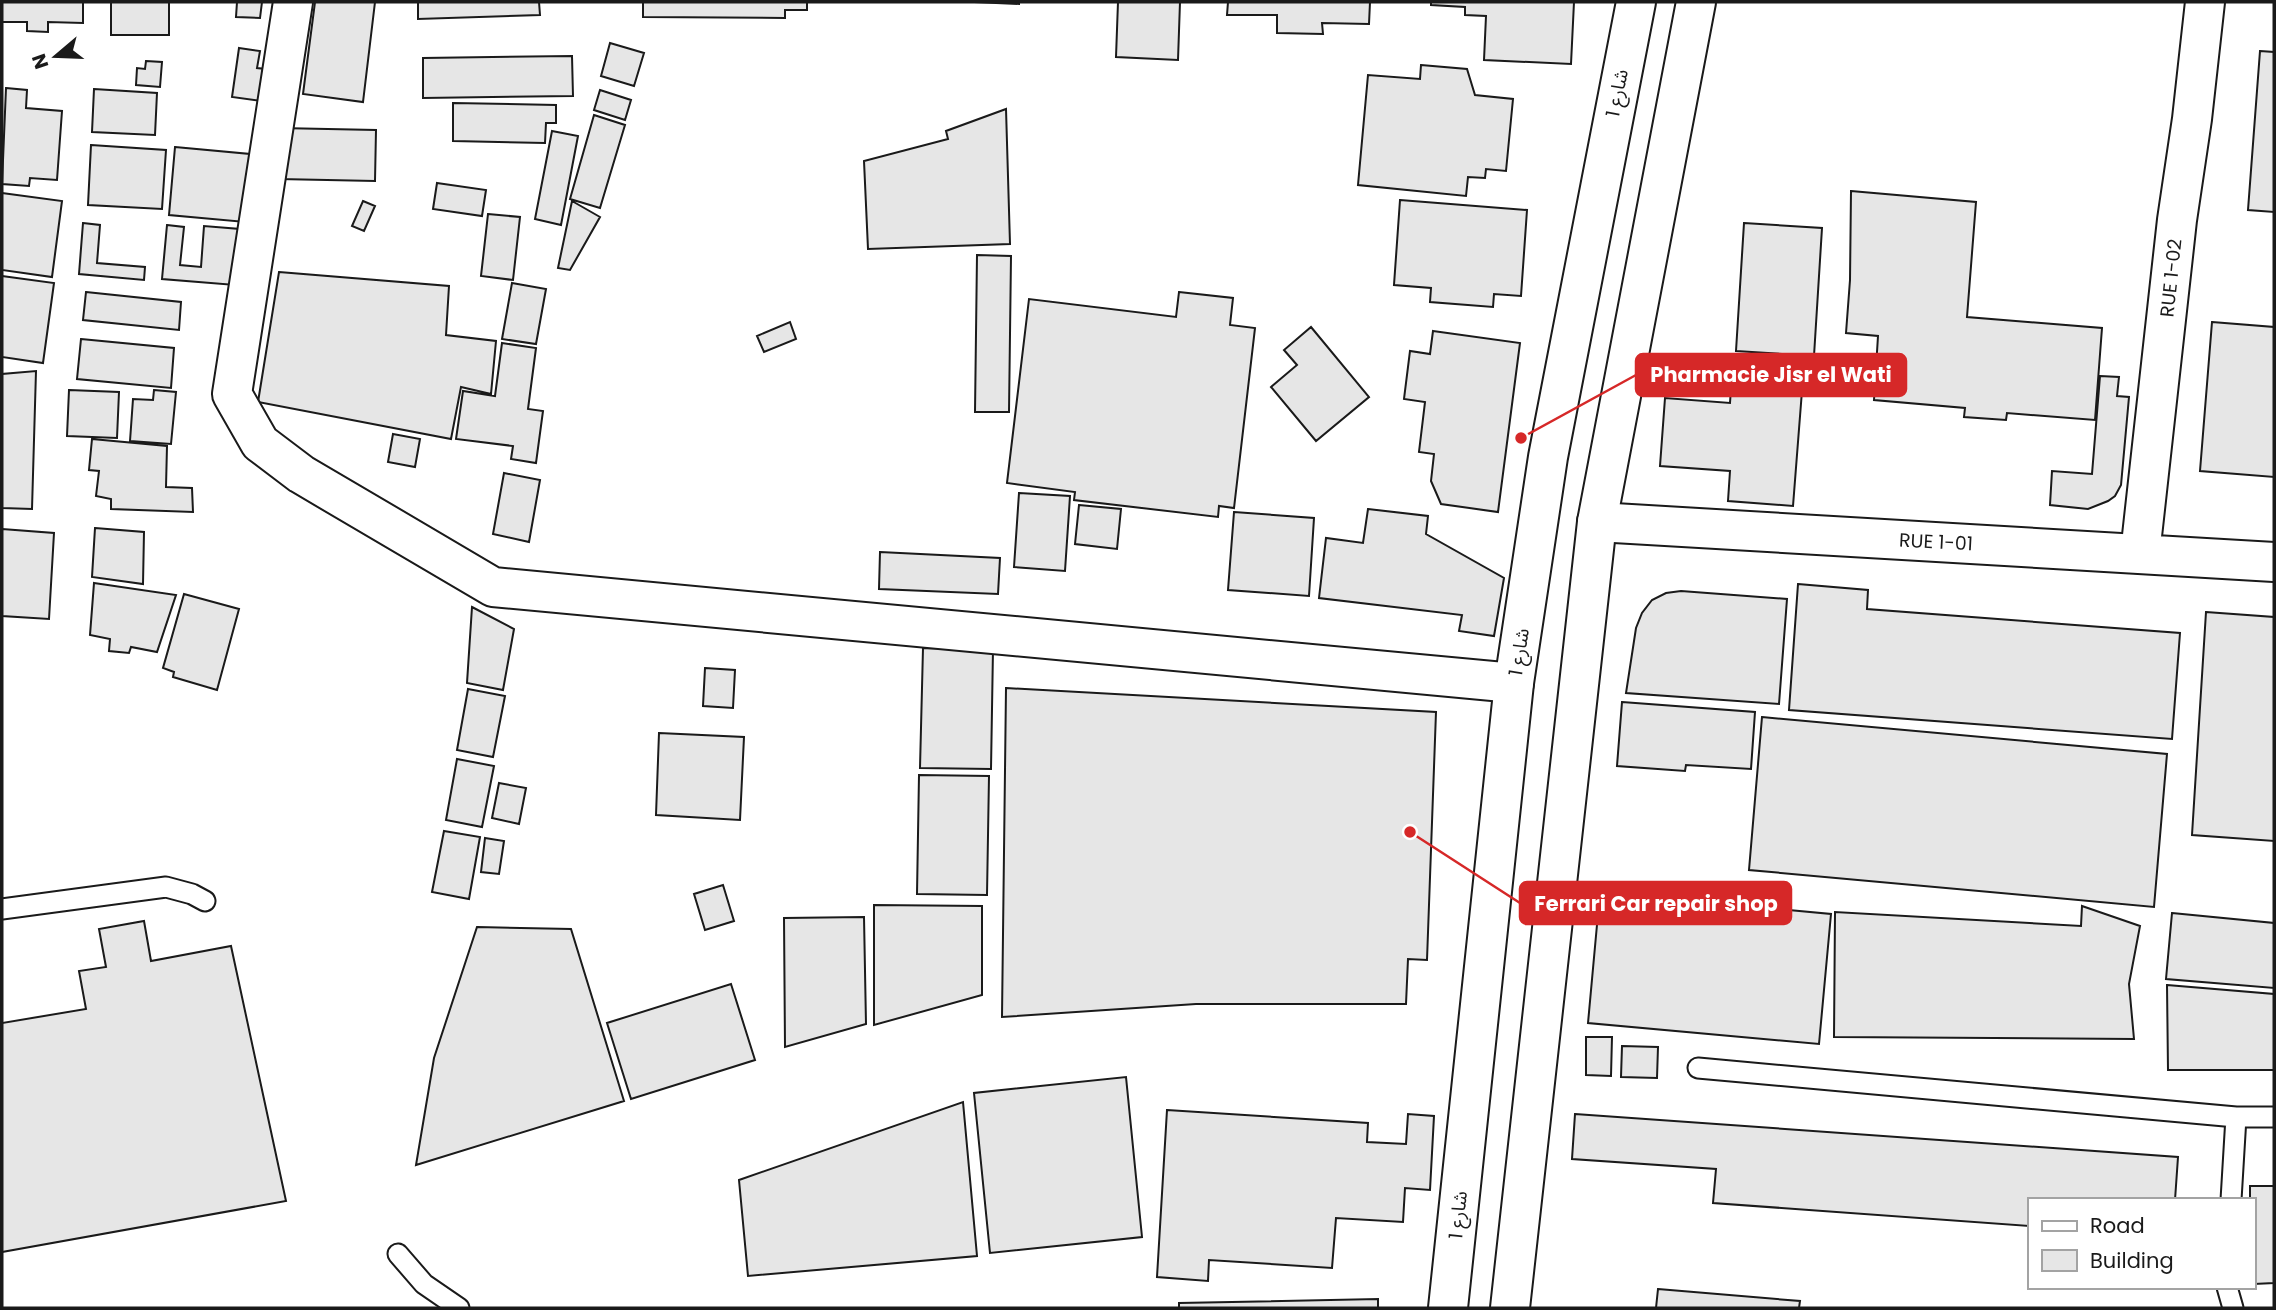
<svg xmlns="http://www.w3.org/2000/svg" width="2276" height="1310" font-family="Poppins,'Noto Sans Arabic',sans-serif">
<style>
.building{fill:#e6e6e6;stroke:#1a1a1a;stroke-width:2}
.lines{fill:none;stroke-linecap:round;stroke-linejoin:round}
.service-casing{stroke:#1a1a1a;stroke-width:23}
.minor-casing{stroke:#1a1a1a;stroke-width:42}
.secondary-casing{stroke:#1a1a1a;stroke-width:42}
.service{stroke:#fff;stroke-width:19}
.minor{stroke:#fff;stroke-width:38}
.secondary{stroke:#fff;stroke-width:38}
.labels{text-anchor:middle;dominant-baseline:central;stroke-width:5;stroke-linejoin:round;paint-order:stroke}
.street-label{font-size:19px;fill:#1a1a1a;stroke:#fff}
.leader{fill:none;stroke:#d62828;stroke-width:2.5}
.callout-dot{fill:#d62828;stroke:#fff;stroke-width:2.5}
.callout{fill:#d62828;stroke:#d62828;stroke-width:2.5}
.callout-label{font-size:21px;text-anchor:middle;font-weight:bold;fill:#fff}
</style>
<rect width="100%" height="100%" fill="#fff"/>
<path class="building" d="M 2,2 L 83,2 L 83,23 L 48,22 L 48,32 L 27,31 L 27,22 L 2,22 Z
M 111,2 L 169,2 L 169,35 L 111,35 Z
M 237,2 L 262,2 L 260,18 L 236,17 Z
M 315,2 L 375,2 L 363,102 L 303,94 Z
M 418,2 L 539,2 L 540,15 L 418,19 Z
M 643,2 L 807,2 L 807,10 L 785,10 L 785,18 L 643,17 Z
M 974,2 L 1019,2 L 1019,4 Z
M 1118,2 L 1180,2 L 1178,60 L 1116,57 Z
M 1228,2 L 1370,2 L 1369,24 L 1322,23 L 1323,34 L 1277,33 L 1277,15 L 1227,15 Z
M 1431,2 L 1574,2 L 1571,64 L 1484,60 L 1486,16 L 1465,15 L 1465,7 L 1431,5 Z
M 610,43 L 644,53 L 634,86 L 601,76 Z
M 239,48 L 260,51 L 257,68 L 266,69 L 262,101 L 232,97 Z
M 2260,51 L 2274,52 L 2274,212 L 2248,210 Z
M 572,56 L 573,96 L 423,98 L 423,58 Z
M 146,61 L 162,62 L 160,87 L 136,85 L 137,68 L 145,69 Z
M 1421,65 L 1467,69 L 1475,95 L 1513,99 L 1506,171 L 1486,169 L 1485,178 L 1468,177 L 1466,196 L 1358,185 L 1368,75 L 1420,79 Z
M 6,88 L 27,90 L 26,108 L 62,111 L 57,180 L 30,178 L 29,186 L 2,184 Z
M 94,89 L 157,93 L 155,135 L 92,132 Z
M 600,90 L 631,100 L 625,120 L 594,110 Z
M 453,103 L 556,105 L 556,123 L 546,123 L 545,143 L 453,141 Z
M 1006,109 L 1010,244 L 868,249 L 864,161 L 948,139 L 946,131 Z
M 594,115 L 625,125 L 600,208 L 570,199 Z
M 279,128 L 376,130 L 375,181 L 279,179 Z
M 552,131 L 578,136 L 561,225 L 535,219 Z
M 91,145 L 166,150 L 162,209 L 88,205 Z
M 175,147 L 250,154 L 245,222 L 169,215 Z
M 437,183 L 486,190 L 482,216 L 433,209 Z
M 1851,191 L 1976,202 L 1967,317 L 2102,328 L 2095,420 L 2007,413 L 2006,420 L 1964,417 L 1965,408 L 1874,400 L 1878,336 L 1846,333 L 1850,280 Z
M 2,193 L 62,201 L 52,277 L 2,270 Z
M 1400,200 L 1527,210 L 1521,296 L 1494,294 L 1493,307 L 1430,302 L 1431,288 L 1394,285 Z
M 363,201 L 375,206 L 364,231 L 352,226 Z
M 572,201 L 600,217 L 570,270 L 558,268 Z
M 488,214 L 520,217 L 513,280 L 481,276 Z
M 83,223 L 100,225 L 97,263 L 145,267 L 144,280 L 79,274 Z
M 1744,223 L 1822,228 L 1814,356 L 1736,351 Z
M 167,225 L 184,227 L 180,265 L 201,267 L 204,226 L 240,229 L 235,285 L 162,279 Z
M 977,255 L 1011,256 L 1009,412 L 975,412 Z
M 279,272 L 449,286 L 446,335 L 496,341 L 491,394 L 461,387 L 451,439 L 258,402 Z
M 2,276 L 54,283 L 43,363 L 2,357 Z
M 512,283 L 546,289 L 536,344 L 502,339 Z
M 86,292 L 181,302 L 179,330 L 83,320 Z
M 1179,292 L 1233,298 L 1230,325 L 1255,328 L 1234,508 L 1219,506 L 1218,517 L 1074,500 L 1075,492 L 1007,483 L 1029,299 L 1176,317 Z
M 790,322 L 796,339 L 764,352 L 757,336 Z
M 2212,322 L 2274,327 L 2274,477 L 2200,471 Z
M 1311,327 L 1369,397 L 1316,441 L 1271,387 L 1297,365 L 1284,350 Z
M 1433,331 L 1520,343 L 1498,512 L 1441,504 L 1431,481 L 1434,454 L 1419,452 L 1425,402 L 1404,399 L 1410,351 L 1430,354 Z
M 81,339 L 174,348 L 171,388 L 77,379 Z
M 502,343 L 536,348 L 528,409 L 543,411 L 536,463 L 511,459 L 513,446 L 456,439 L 463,391 L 495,396 Z
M 1733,359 L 1804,365 L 1793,506 L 1728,501 L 1730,471 L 1660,466 L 1665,398 L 1730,403 Z
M 36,371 L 32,509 L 2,508 L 2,374 Z
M 2100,376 L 2119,377 L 2117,396 L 2129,397 L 2121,485 L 2115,496 L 2108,501 L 2088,509 L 2050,505 L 2052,471 L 2092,474 Z
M 69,390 L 119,392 L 117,438 L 67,436 Z
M 154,390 L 176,392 L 171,444 L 130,441 L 133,399 L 153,400 Z
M 393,434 L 420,439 L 415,467 L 388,462 Z
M 92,439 L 167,446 L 166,487 L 192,488 L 193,512 L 111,509 L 111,499 L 96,496 L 99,471 L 89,470 Z
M 504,473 L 540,480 L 529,542 L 493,534 Z
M 1019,493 L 1070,496 L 1065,571 L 1014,567 Z
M 1079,505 L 1121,509 L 1117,549 L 1075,544 Z
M 1368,509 L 1428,516 L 1426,534 L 1504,578 L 1494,636 L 1459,631 L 1462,615 L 1319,598 L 1326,538 L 1363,543 Z
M 1234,512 L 1314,518 L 1309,596 L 1228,590 Z
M 95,528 L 144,532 L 143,584 L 92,577 Z
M 2,529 L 54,533 L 49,619 L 2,616 Z
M 880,552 L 1000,558 L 998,594 L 879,589 Z
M 94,583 L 176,595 L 157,652 L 131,647 L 129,653 L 109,651 L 110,639 L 90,635 Z
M 1798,584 L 1868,590 L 1867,609 L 2180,633 L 2172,739 L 1789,710 Z
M 1681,591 L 1787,599 L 1779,704 L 1626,693 L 1636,628 L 1642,613 L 1652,600 L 1666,593 Z
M 184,594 L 239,609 L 217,690 L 173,677 L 174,672 L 163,668 Z
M 472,607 L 514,629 L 503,690 L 467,683 Z
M 2206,612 L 2274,617 L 2274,841 L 2192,835 Z
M 923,648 L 993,649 L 991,769 L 920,768 Z
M 705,668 L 735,670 L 733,708 L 703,706 Z
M 1006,688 L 1436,712 L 1427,960 L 1408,959 L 1406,1004 L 1196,1004 L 1002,1017 Z
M 468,689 L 505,696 L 493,757 L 457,750 Z
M 1622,702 L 1755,712 L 1751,769 L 1686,765 L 1685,771 L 1617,766 Z
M 1762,717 L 2167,754 L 2154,907 L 1749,870 Z
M 659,733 L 744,737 L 740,820 L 656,815 Z
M 457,759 L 494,766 L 482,827 L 446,820 Z
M 919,775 L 989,776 L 987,895 L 917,894 Z
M 499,783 L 526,788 L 519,824 L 492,818 Z
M 444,831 L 480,837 L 469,899 L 432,892 Z
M 485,838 L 504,841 L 499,874 L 481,872 Z
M 723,885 L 734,921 L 705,930 L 694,894 Z
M 1600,892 L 1831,914 L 1819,1044 L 1588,1023 Z
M 874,905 L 982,906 L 982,995 L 874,1025 Z
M 2082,906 L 2140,926 L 2129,984 L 2134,1039 L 1834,1037 L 1835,912 L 2081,926 Z
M 2172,913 L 2274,923 L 2274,988 L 2166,979 Z
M 864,917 L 866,1024 L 785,1047 L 784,918 Z
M 144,921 L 151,961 L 231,946 L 286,1201 L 2,1252 L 2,1023 L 86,1009 L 79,971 L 106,967 L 99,929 Z
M 477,927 L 571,929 L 624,1101 L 416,1165 L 434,1058 Z
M 731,984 L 755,1060 L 631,1099 L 607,1023 Z
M 2167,985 L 2274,994 L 2274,1070 L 2168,1070 Z
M 1586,1037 L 1612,1037 L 1611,1076 L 1586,1075 Z
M 1622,1046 L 1658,1047 L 1657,1078 L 1621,1077 Z
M 1126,1077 L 1142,1237 L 990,1253 L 974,1093 Z
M 963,1102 L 977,1256 L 748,1276 L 739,1180 Z
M 1167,1110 L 1368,1123 L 1367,1142 L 1406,1144 L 1408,1114 L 1434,1116 L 1430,1190 L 1405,1188 L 1403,1222 L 1336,1218 L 1332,1268 L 1209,1260 L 1208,1281 L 1157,1277 Z
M 1575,1114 L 2178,1157 L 2175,1200 L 2029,1200 L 2029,1226 L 1713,1203 L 1716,1169 L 1572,1159 Z
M 2250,1186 L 2274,1186 L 2274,1283 L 2254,1284 L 2253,1200 L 2250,1200 Z
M 1658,1289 L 1800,1301 L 1799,1308 L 1656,1308 Z
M 1378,1299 L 1378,1308 L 1179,1308 L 1179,1303 Z"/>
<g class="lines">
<g class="service-casing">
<path id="service" d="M 2,909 L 166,887 L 192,894 L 205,901
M 1698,1068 L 2236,1117 L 2274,1117
M 2231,1200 L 2236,1117
M 398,1254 L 424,1284 L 459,1308
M 2227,1287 L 2233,1308"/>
</g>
<g class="minor-casing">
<path id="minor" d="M 293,2 L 232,394 L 260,443 L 301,474 L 493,587 L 1514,683
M 1597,522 L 2274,562
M 2140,554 L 2177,220 L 2192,119 L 2205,2"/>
</g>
<g class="secondary-casing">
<path id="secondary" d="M 1448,1308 L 1514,683 L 1548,457 L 1636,2
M 1510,1308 L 1597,522 L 1696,2"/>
</g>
<use href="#service" class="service"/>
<use href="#minor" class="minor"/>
<use href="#secondary" class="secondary"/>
</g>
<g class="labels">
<g class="street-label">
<text transform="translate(1617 93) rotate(-79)">شارع 1</text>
<text transform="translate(2171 278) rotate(-84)">RUE 1-02</text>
<text transform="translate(1936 542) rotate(3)">RUE 1-01</text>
<text transform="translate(1519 652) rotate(-81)">شارع 1</text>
<text transform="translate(1458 1215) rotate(-84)">شارع 1</text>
</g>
</g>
<path class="leader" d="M1521 438L1636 375M1410 832L1520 903"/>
<g class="callout-dot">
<circle cx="1521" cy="438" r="7"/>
<circle cx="1410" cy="832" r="7"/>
</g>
<g class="callout">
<rect x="1636" y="354" width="270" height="42" rx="7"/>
<rect x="1520" y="882" width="271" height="42" rx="7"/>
</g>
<g class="callout-label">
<text x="1771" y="382">Pharmacie Jisr el Wati</text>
<text x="1656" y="911">Ferrari Car repair shop</text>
</g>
<rect width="2276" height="1310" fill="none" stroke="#1a1a1a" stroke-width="7"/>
<rect x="2028" y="1198" width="228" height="91" fill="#ffffff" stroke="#a3a3a3" stroke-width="2"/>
<rect x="2042" y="1221" width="35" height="10" fill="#ffffff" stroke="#a3a3a3" stroke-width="2"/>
<text x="2090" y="1233" font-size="21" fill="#1a1a1a">Road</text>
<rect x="2042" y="1250" width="35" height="21" fill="#e6e6e6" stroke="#a3a3a3" stroke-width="2"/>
<text x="2090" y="1268" font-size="21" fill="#1a1a1a">Building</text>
<g transform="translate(56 56) rotate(251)" stroke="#ffffff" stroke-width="5" paint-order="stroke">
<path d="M0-5L12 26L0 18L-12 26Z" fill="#1a1a1a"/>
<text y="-10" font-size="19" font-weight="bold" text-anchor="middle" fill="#1a1a1a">N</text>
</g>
</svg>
